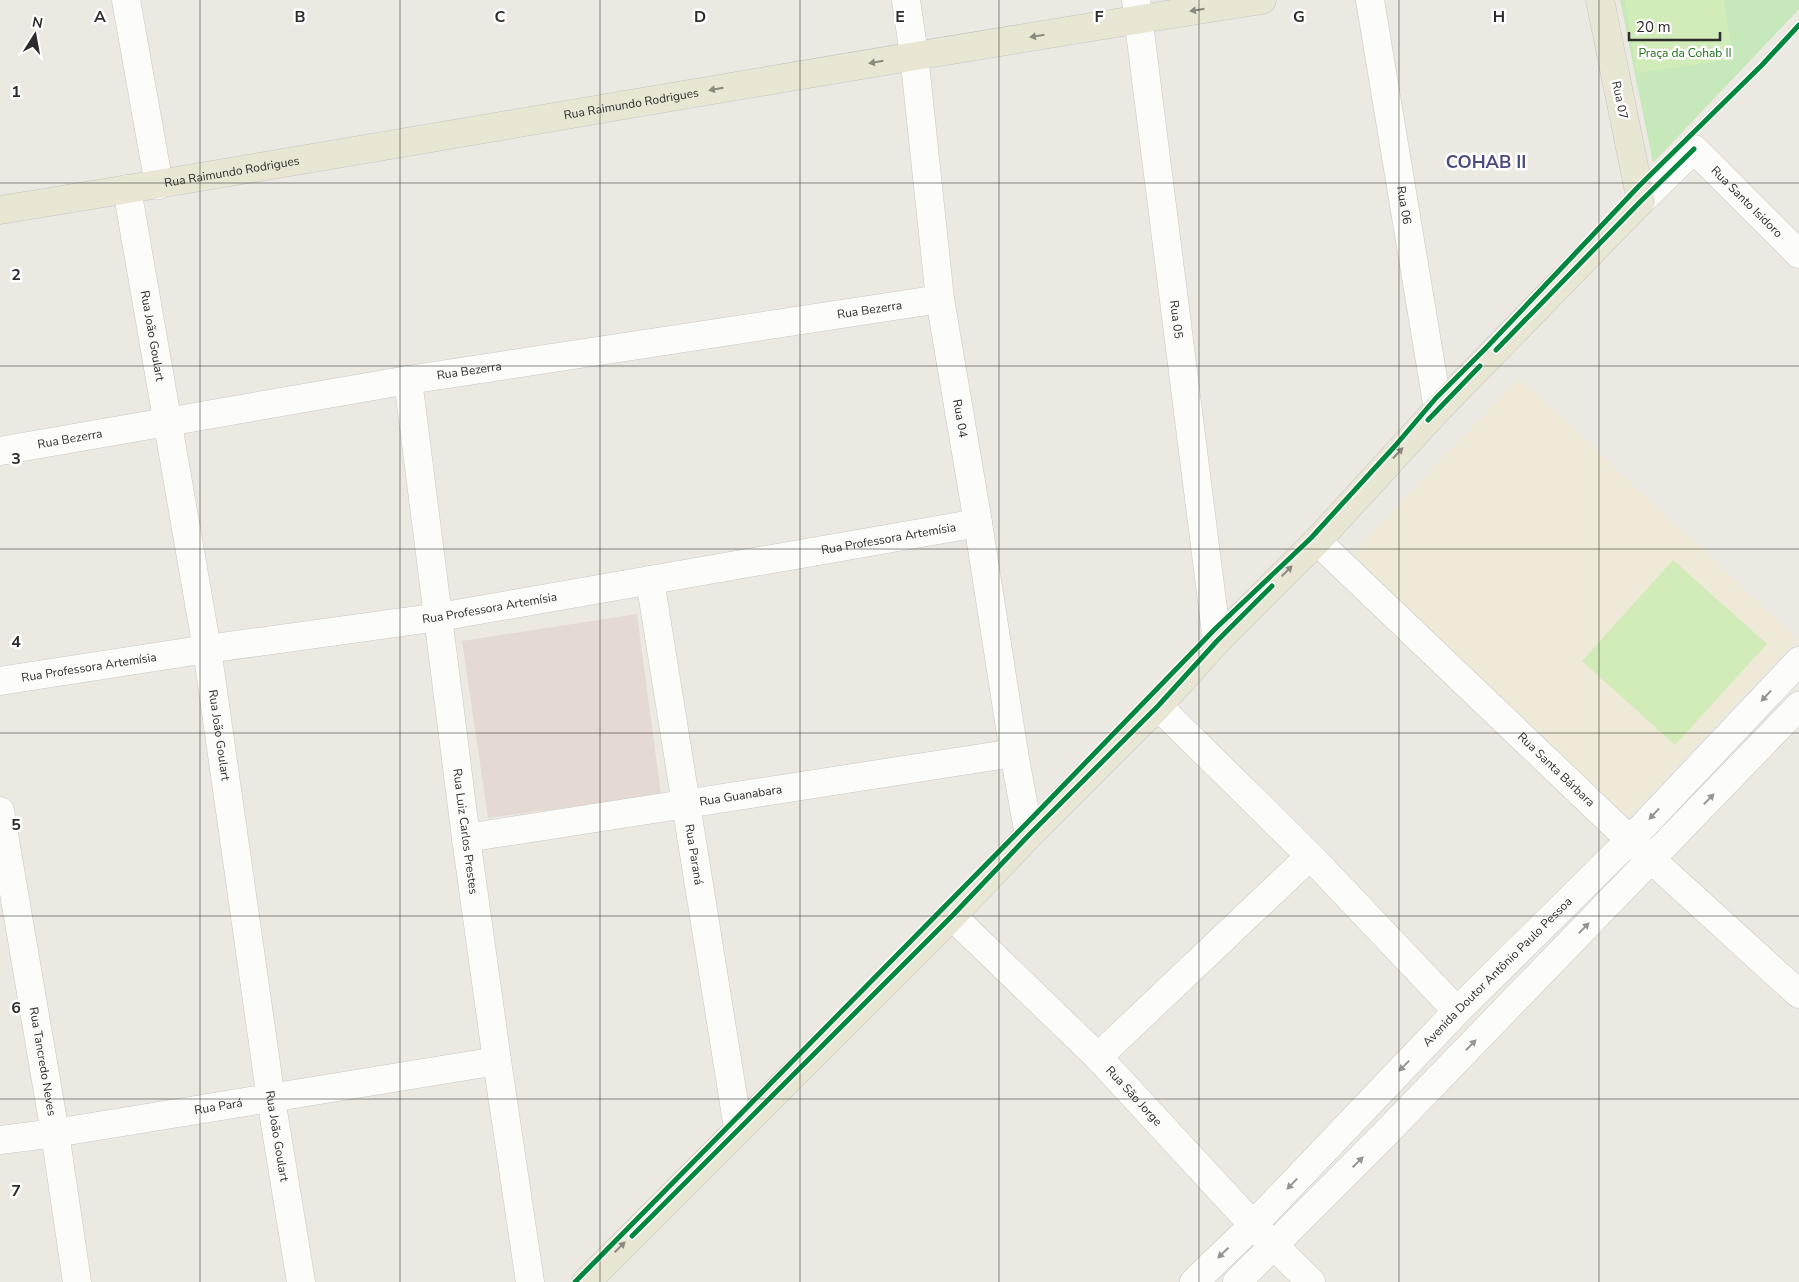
<svg xmlns="http://www.w3.org/2000/svg" width="1799" height="1282" font-family="'Nunito Sans',sans-serif">
<style>
.education{fill:#efead7}
.medical{fill:#e5d9d4}
.green{fill:#c7e8ba}
.pitch{fill:#d1ecb8}
.lines{fill:none;stroke-linecap:round;stroke-linejoin:round}
.minor-casing{stroke:#c9c8c7;stroke-width:29}
.major-casing{stroke:#c6c5c3;stroke-width:29}
.minor{stroke:#fcfcfb;stroke-width:28}
.major{stroke:#e9e6d4;stroke-width:28}
.cycleway-casing{stroke:#fff;stroke-width:8}
.cycleway{stroke:#00873e;stroke-width:5}
.oneway{fill:#8b8a80}
.oneway2{fill:#949494}
.grid{fill:none;stroke:#2d2d2d;stroke-width:1;stroke-opacity:0.55}
.labels{text-anchor:middle;dominant-baseline:central;stroke-width:5;stroke-linejoin:round;paint-order:stroke}
.park-label{font-size:12px;fill:#1c7017;stroke:#fff}
.street-label{font-size:12px;fill:#2d2d2d;stroke:#fff}
.district-label{font-size:18px;font-weight:bold;fill:#4a4c81;stroke:#fff}
.grid-label{font-size:16px;text-anchor:middle;font-weight:bold;fill:#2d2d2d;stroke:#fff;stroke-width:5;stroke-linejoin:round;paint-order:stroke}
</style>
<rect width="100%" height="100%" fill="#ece9e2"/>
<path class="education" d="M 1519,378 L 1797,639 L 1628,817 L 1350,556 Z"/>
<path class="medical" d="M 637,614 L 661,795 L 488,818 L 462,641 Z"/>
<path class="green" d="M 1620,0 L 1799,0 L 1799,9 L 1653,163 Z"/>
<path class="pitch" d="M 1625,0 L 1724,0 L 1733,59 L 1637,73 Z
M 1673,560 L 1767,644 L 1675,745 L 1582,661 Z"/>
<g class="lines">
<g class="minor-casing">
<g id="minor">
<path d="M 126,0 L 159,185"/>
<path id="s1" d="M 906,0 L 914,55 L 940,299 L 978,523 L 1014,753 L 1029,835"/>
<path id="s2" d="M 1136,0 L 1217,641"/>
<path id="s3" d="M 1370,0 L 1438,409"/>
<path id="s4" d="M 127,189 L 207,649 L 271,1099 L 301,1282"/>
<path id="s5" d="M 1641,201 L 1694,149 L 1799,254"/>
<path id="s6" d="M 408,380 L 466,838 L 497,1061 L 530,1282"/>
<path id="s7" d="M 0,451 L 408,380 L 940,299"/>
<path id="s8" d="M 1317,541 L 1630,840 L 1799,994"/>
<path id="s9" d="M 650,580 L 738,1128"/>
<path id="s10" d="M 0,681 L 207,649 L 439,617 L 978,523"/>
<path d="M 1158,706 L 1310,856 L 1457,1011"/>
<path id="s11" d="M 0,811 L 55,1133 L 77,1282"/>
<path id="s12" d="M 466,838 L 1014,753"/>
<path id="s13" d="M 952,916 L 1098,1057 L 1253,1225 L 1311,1282"/>
<path d="M 1098,1057 L 1310,856"/>
<path id="s14" d="M 0,1140 L 55,1133 L 497,1061"/>
<path id="s15" d="M 1194,1282 L 1253,1225 L 1457,1011 L 1630,840 L 1799,661"/>
<path d="M 1237,1282 L 1385,1134 L 1799,706"/>
</g>
</g>
<g class="major-casing">
<g id="major">
<path id="s16" d="M 0,210 C 421,142 841,65 1262,0"/>
<path d="M 586,1282 L 952,916 L 1029,835 L 1158,706 L 1217,641 L 1317,541 L 1438,409 L 1641,201 L 1600,0"/>
</g>
</g>
<use href="#minor" class="minor"/>
<use href="#major" class="major"/>
<g class="cycleway-casing">
<path id="cycleway" d="M 1496,350 L 1641,201 L 1694,149
M 1428,420 L 1480,366
M 632,1236 L 952,916 L 1029,835 L 1158,706 L 1217,641 L 1272,586
M 575,1282 L 1027,823 L 1215,629 L 1311,538 L 1395,446 L 1436,398 L 1485,349 L 1638,187 L 1762,65 L 1799,25"/>
</g>
<use href="#cycleway" class="cycleway"/>
</g>
<defs><path id="oneway-solid" d="M-6-.8H1V-3.2L6.5 0L1 3.2V.8H-6Z" transform="scale(1.25)"/></defs>
<g class="oneway">
<use href="#oneway-solid" transform="translate(1197 10) rotate(171)"/>
<use href="#oneway-solid" transform="translate(1037 36) rotate(171)"/>
<use href="#oneway-solid" transform="translate(876 62) rotate(170)"/>
<use href="#oneway-solid" transform="translate(716 89) rotate(170)"/>
<use href="#oneway-solid" transform="translate(1398 453) rotate(-47)"/>
<use href="#oneway-solid" transform="translate(1287 571) rotate(-45)"/>
<use href="#oneway-solid" transform="translate(620 1247) rotate(-45)"/>
</g>
<g class="oneway2">
<use href="#oneway-solid" transform="translate(1766 696) rotate(133)"/>
<use href="#oneway-solid" transform="translate(1709 799) rotate(-46)"/>
<use href="#oneway-solid" transform="translate(1654 814) rotate(133)"/>
<use href="#oneway-solid" transform="translate(1584 928) rotate(-46)"/>
<use href="#oneway-solid" transform="translate(1471 1045) rotate(-46)"/>
<use href="#oneway-solid" transform="translate(1404 1066) rotate(134)"/>
<use href="#oneway-solid" transform="translate(1358 1162) rotate(-45)"/>
<use href="#oneway-solid" transform="translate(1292 1184) rotate(134)"/>
<use href="#oneway-solid" transform="translate(1223 1253) rotate(136)"/>
</g>
<path class="grid" d="M 200,0 L 200,1282M 400,0 L 400,1282M 600,0 L 600,1282M 800,0 L 800,1282M 999,0 L 999,1282M 1199,0 L 1199,1282M 1399,0 L 1399,1282M 1599,0 L 1599,1282M 0,183 L 1799,183M 0,366 L 1799,366M 0,549 L 1799,549M 0,733 L 1799,733M 0,916 L 1799,916M 0,1099 L 1799,1099"/>
<g class="labels">
<g class="park-label">
<text x="1685" y="53">Praça da Cohab II</text>
</g>
<g class="street-label">
<text transform="translate(1620 100) rotate(78)">Rua 07</text>
<text stroke="none"><textPath href="#s16" startOffset="640">Rua Raimundo Rodrigues</textPath></text>
<text stroke="none"><textPath href="#s16" startOffset="235">Rua Raimundo Rodrigues</textPath></text>
<text stroke="none"><textPath href="#s5" startOffset="149">Rua Santo Isidoro</textPath></text>
<text stroke="none"><textPath href="#s3" startOffset="208">Rua 06</textPath></text>
<text stroke="none"><textPath href="#s7" startOffset="881">Rua Bezerra</textPath></text>
<text stroke="none"><textPath href="#s2" startOffset="322">Rua 05</textPath></text>
<text stroke="none"><textPath href="#s4" startOffset="149">Rua João Goulart</textPath></text>
<text stroke="none"><textPath href="#s7" startOffset="476">Rua Bezerra</textPath></text>
<text stroke="none"><textPath href="#s1" startOffset="422">Rua 04</textPath></text>
<text stroke="none"><textPath href="#s7" startOffset="71">Rua Bezerra</textPath></text>
<text stroke="none"><textPath href="#s10" startOffset="900">Rua Professora Artemísia</textPath></text>
<text stroke="none"><textPath href="#s10" startOffset="495">Rua Professora Artemísia</textPath></text>
<text stroke="none"><textPath href="#s10" startOffset="90">Rua Professora Artemísia</textPath></text>
<text stroke="none"><textPath href="#s4" startOffset="554">Rua João Goulart</textPath></text>
<text stroke="none"><textPath href="#s8" startOffset="331">Rua Santa Bárbara</textPath></text>
<text stroke="none"><textPath href="#s12" startOffset="278">Rua Guanabara</textPath></text>
<text stroke="none"><textPath href="#s6" startOffset="455">Rua Luiz Carlos Prestes</textPath></text>
<text stroke="none"><textPath href="#s9" startOffset="278">Rua Paraná</textPath></text>
<text stroke="none"><textPath href="#s15" startOffset="434">Avenida Doutor Antônio Paulo Pessoa</textPath></text>
<text stroke="none"><textPath href="#s11" startOffset="254">Rua Tancredo Neves</textPath></text>
<text stroke="none"><textPath href="#s13" startOffset="256">Rua São Jorge</textPath></text>
<text stroke="none"><textPath href="#s14" startOffset="221">Rua Pará</textPath></text>
<text stroke="none"><textPath href="#s4" startOffset="959">Rua João Goulart</textPath></text>
</g>
<g class="district-label">
<text x="1486" y="162">COHAB II</text>
</g>
</g>
<g class="grid-label">
<text x="100" y="22">A</text>
<text x="300" y="22">B</text>
<text x="500" y="22">C</text>
<text x="700" y="22">D</text>
<text x="900" y="22">E</text>
<text x="1099" y="22">F</text>
<text x="1299" y="22">G</text>
<text x="1499" y="22">H</text>
<text x="16" y="97">1</text>
<text x="16" y="280">2</text>
<text x="16" y="464">3</text>
<text x="16" y="647">4</text>
<text x="16" y="830">5</text>
<text x="16" y="1013">6</text>
<text x="16" y="1196">7</text>
</g>
<g transform="translate(35 35) rotate(11)" stroke="#ffffff" stroke-width="4" paint-order="stroke">
<path d="M0-4L9 19L0 12L-9 19Z" fill="#2d2d2d"/>
<text y="-8" font-size="14" font-weight="bold" text-anchor="middle" fill="#2d2d2d">N</text>
</g>
<path d="M1629 32v8h91v-8" fill="none" stroke="#2d2d2d" stroke-width="2.5"/>
<text x="1636" y="32" font-size="15" fill="#2d2d2d" stroke="#ffffff" stroke-width="4" paint-order="stroke">20 m</text>
</svg>
